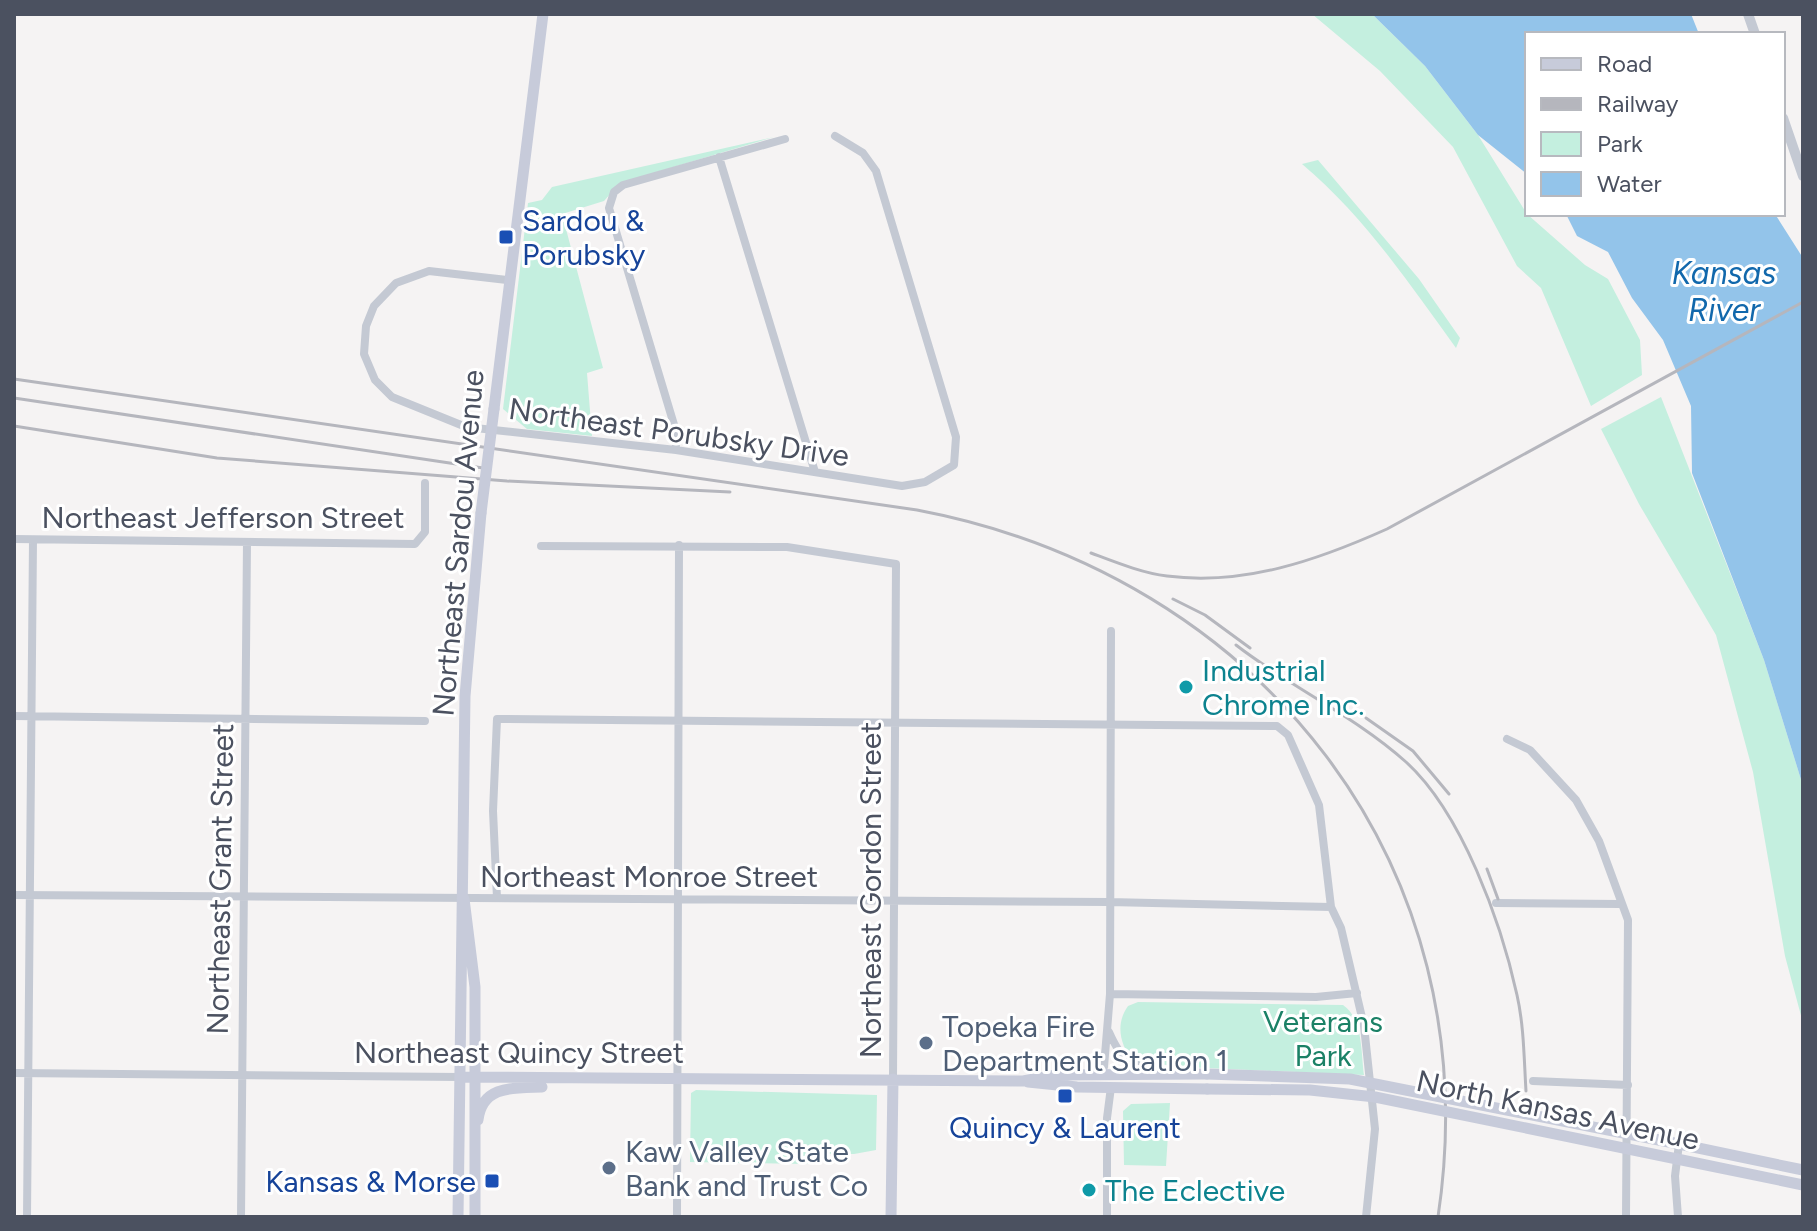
<svg xmlns="http://www.w3.org/2000/svg" width="1817" height="1231" font-family="Figtree,sans-serif">
<style>
.green{fill:#c4efdf}
.water{fill:#93c4ea}
.lines{fill:none;stroke-linecap:round;stroke-linejoin:round}
.minor{stroke:#c4c9d3;stroke-width:8}
.tertiary{stroke:#c4c9d3;stroke-width:10}
.secondary{stroke:#c7cbda;stroke-width:11}
.rail{stroke:#b5b6bd;stroke-width:3}
.secondary-bridge{stroke:#c7cbda;stroke-width:11}
.transit-dot{fill:#1a4fb4;stroke:#fff;stroke-width:3}
.culture-dot{fill:#0f9aa8;stroke:#fff;stroke-width:3}
.service-dot{fill:#5c6f8a;stroke:#fff;stroke-width:3}
.labels{text-anchor:middle;dominant-baseline:central;stroke-width:6;stroke-linejoin:round;paint-order:stroke}
.transit-label{font-size:30px;fill:#164399;stroke:#fff;text-anchor:start}
.street-label{font-size:30px;fill:#4b5160;stroke:#fff}
.culture-label{font-size:30px;fill:#0d838f;stroke:#fff;text-anchor:start}
.park-label{font-size:30px;fill:#1b8166;stroke:#fff}
.service-label{font-size:30px;fill:#4e5e75;stroke:#fff;text-anchor:start}
.water-label{font-size:32px;font-style:italic;fill:#1168ac;stroke:#fff}
</style>
<rect width="100%" height="100%" fill="#f5f3f3"/>
<path class="green" d="M 1312,14 L 1372,14 L 1425,66 L 1478,135 L 1527,214 L 1585,265 L 1608,279 L 1640,340 L 1642,375 L 1591,406 L 1541,288 L 1517,266 L 1453,147 L 1380,71 Z
M 774,137 L 620,183 L 604,201 L 562,214 L 603,368 L 587,373 L 592,436 L 527,429 L 503,409 L 528,203 L 542,200 L 552,187 Z
M 1318,160 L 1419,279 L 1460,338 L 1456,348 C 1409,283 1364,216 1302,164 Z
M 1661,397 L 1764,660 L 1803,786 L 1803,1023 L 1785,956 L 1753,772 L 1716,635 L 1639,504 L 1601,429 Z
M 1138,1002 L 1343,1005 C 1363,1018 1361,1053 1364,1075 L 1184,1067 L 1133,1061 C 1120,1045 1115,1024 1128,1006 Z
M 696,1090 L 877,1095 L 876,1150 L 854,1154 L 811,1154 L 808,1164 L 690,1162 L 691,1093 Z
M 1170,1103 L 1166,1166 L 1124,1165 L 1123,1111 L 1131,1104 Z"/>
<path class="water" d="M 1372,14 L 1691,14 L 1699,34 L 1527,34 L 1527,174 L 1478,135 L 1425,66 Z
M 1566,214 L 1775,214 L 1803,258 L 1803,786 L 1764,660 L 1692,473 L 1691,406 L 1663,340 L 1632,298 L 1608,252 L 1577,236 Z"/>
<g class="lines">
<path class="minor" d="M 719,157 L 815,472
M 507,280 L 429,271 L 396,283 L 374,306 L 366,326 L 364,354 L 375,380 L 392,397 L 466,427 L 676,450 L 902,486 L 925,482 L 954,465 L 956,437 L 876,171 L 863,153 L 835,136
M 676,450 L 675,428 L 609,208 L 614,192 L 623,185 L 785,139
M 14,539 L 415,544 L 425,532 L 425,483
M 541,546 L 787,547 L 896,564 L 893,1079
M 14,716 L 425,721
M 1507,739 L 1530,750 L 1576,800 L 1599,841 L 1628,920 L 1626,1217
M 14,895 L 1109,902 L 1331,907
M 497,898 L 493,811 L 497,719 L 1277,726 L 1288,735 L 1319,805 L 1331,907 L 1341,928 L 1364,1026 L 1375,1129 L 1366,1217
M 1496,903 L 1620,904
M 1110,994 L 1316,997 L 1357,993
M 1109,1032 C 1128,1075 1138,1063 1178,1071
M 14,1073 L 460,1077
M 1098,1075 L 1104,1067 L 1110,994 L 1111,631
M 1533,1081 L 1628,1085
M 27,1217 L 33,540
M 241,1217 L 247,542
M 677,1217 L 679,545
M 1107,1217 L 1107,1118 L 1111,1087
M 1678,1217 L 1675,1176 L 1679,1144"/>
<path class="tertiary" d="M 1748,14 L 1755,34
M 1783,118 L 1803,176"/>
<path class="secondary" d="M 494,409 L 543,14
M 464,899 L 475,987 L 475,1217
M 460,1077 L 1023,1081 L 1056,1075 L 1207,1074
M 1028,1082 L 1077,1087 L 1207,1089
M 478,1120 C 482,1085 514,1088 542,1087
M 1679,1144 L 1803,1170
M 1677,1159 L 1803,1185
M 458,1217 L 465,696 L 481,513
M 891,1217 L 893,1079"/>
<path class="rail" d="M 14,379 L 917,510 C 1260,575 1491,865 1438,1217
M 14,398 L 483,468
M 14,426 L 217,458 L 507,481 L 730,492
M 1091,553 C 1115,562 1142,573 1167,576 C 1244,586 1318,560 1387,529 L 1803,302
M 1173,599 L 1205,615 L 1250,648
M 1236,645 C 1290,687 1355,716 1406,762 C 1462,813 1501,922 1517,995 C 1524,1026 1524,1059 1526,1091
M 1366,718 L 1413,751 L 1449,794
M 1487,869 L 1498,899"/>
<path class="secondary-bridge" d="M 481,513 L 494,409
M 1207,1074 L 1350,1079 L 1679,1144
M 1207,1089 L 1310,1090 L 1375,1097 L 1677,1159"/>
</g>
<g class="transit-dot">
<rect x="498" y="229" width="16" height="16" rx="4"/>
<rect x="1057" y="1088" width="16" height="16" rx="4"/>
<rect x="484" y="1173" width="16" height="16" rx="4"/>
</g>
<g class="culture-dot">
<circle cx="1186" cy="687" r="8"/>
<circle cx="1089" cy="1190" r="8"/>
</g>
<g class="service-dot">
<circle cx="926" cy="1043" r="8"/>
<circle cx="609" cy="1168" r="8"/>
</g>
<g class="labels">
<g class="transit-label">
<text x="522" y="220">Sardou &amp;<tspan x="522" dy="34">Porubsky</tspan></text>
<text x="1065" y="1127" text-anchor="middle">Quincy &amp; Laurent</text>
<text x="476" y="1181" text-anchor="end">Kansas &amp; Morse</text>
</g>
<g class="street-label">
<text transform="translate(679 432) rotate(8)">Northeast Porubsky Drive</text>
<text x="223" y="517">Northeast Jefferson Street</text>
<text transform="translate(458 543) rotate(-85)">Northeast Sardou Avenue</text>
<text x="649" y="876">Northeast Monroe Street</text>
<text transform="translate(220 879) rotate(-89)">Northeast Grant Street</text>
<text transform="translate(870 890) rotate(-90)">Northeast Gordon Street</text>
<text x="519" y="1052">Northeast Quincy Street</text>
<text transform="translate(1558 1110) rotate(12)">North Kansas Avenue</text>
</g>
<g class="culture-label">
<text x="1202" y="670">Industrial<tspan x="1202" dy="34">Chrome Inc.</tspan></text>
<text x="1105" y="1190">The Eclective</text>
</g>
<g class="park-label">
<text x="1323" y="1021">Veterans<tspan x="1323" dy="34">Park</tspan></text>
</g>
<g class="service-label">
<text x="942" y="1026">Topeka Fire<tspan x="942" dy="34">Department Station 1</tspan></text>
<text x="625" y="1151">Kaw Valley State<tspan x="625" dy="34">Bank and Trust Co</tspan></text>
</g>
<g class="water-label">
<text x="1724" y="273">Kansas<tspan x="1724" dy="37">River</tspan></text>
</g>
</g>
<rect width="1817" height="1231" fill="none" stroke="#4b5160" stroke-width="32"/>
<rect x="1525" y="32" width="260" height="184" fill="#ffffff" stroke="#b7b9bf" stroke-width="2"/>
<rect x="1541" y="58" width="40" height="12" fill="#c7cbda" stroke="#b7b9bf" stroke-width="2"/>
<text x="1597" y="72" font-size="24" fill="#4b5160">Road</text>
<rect x="1541" y="98" width="40" height="12" fill="#b5b6bd" stroke="#b7b9bf" stroke-width="2"/>
<text x="1597" y="112" font-size="24" fill="#4b5160">Railway</text>
<rect x="1541" y="132" width="40" height="24" fill="#c4efdf" stroke="#b7b9bf" stroke-width="2"/>
<text x="1597" y="152" font-size="24" fill="#4b5160">Park</text>
<rect x="1541" y="172" width="40" height="24" fill="#93c4ea" stroke="#b7b9bf" stroke-width="2"/>
<text x="1597" y="192" font-size="24" fill="#4b5160">Water</text>
</svg>
